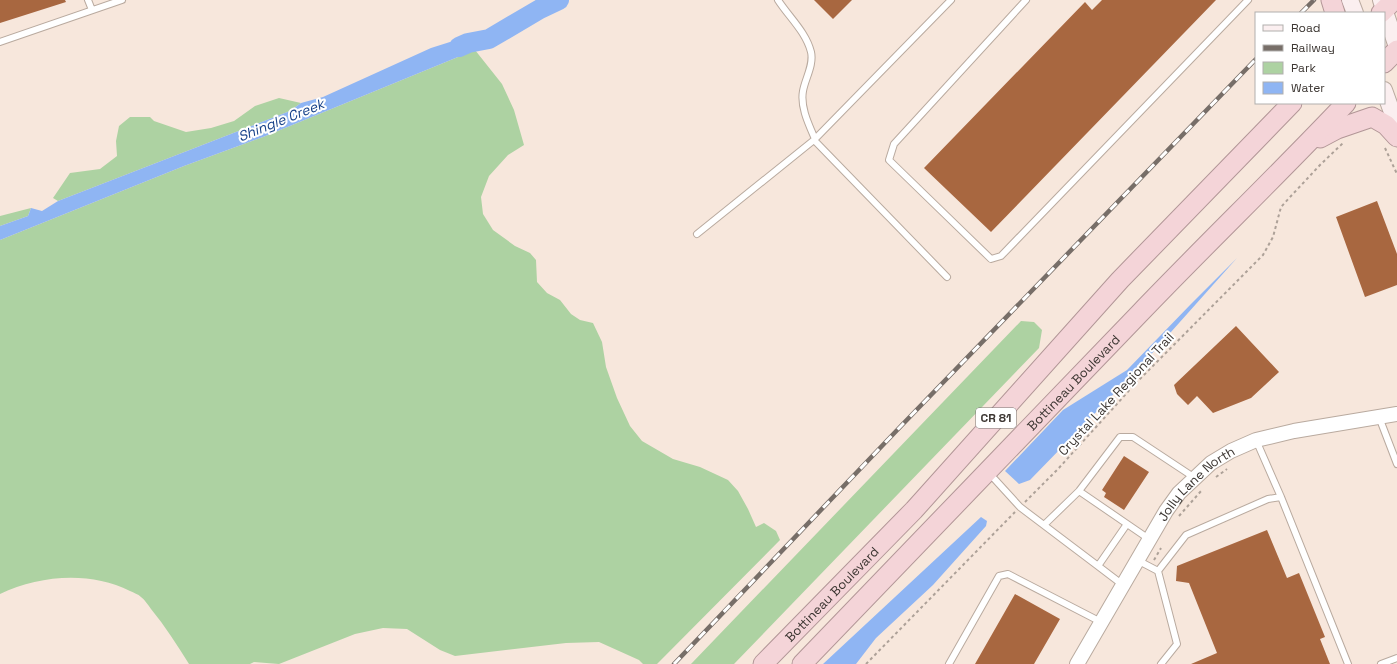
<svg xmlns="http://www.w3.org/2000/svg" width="1397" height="664" font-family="'Space Grotesk',sans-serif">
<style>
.green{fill:#add2a2}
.water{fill:#8fb5f3}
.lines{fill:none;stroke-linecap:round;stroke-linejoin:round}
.river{stroke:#8fb5f3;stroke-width:20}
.building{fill:#a86740}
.service-casing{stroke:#b9aa9f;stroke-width:8}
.tertiary-casing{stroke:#b9aa9f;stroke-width:16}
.secondary-casing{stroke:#b9aa9f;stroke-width:18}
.trunk-casing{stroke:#b29697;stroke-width:21}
.path{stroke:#ada198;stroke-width:2;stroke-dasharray:3 3;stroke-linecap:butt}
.service{stroke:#fff;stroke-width:6}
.tertiary{stroke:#fff;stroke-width:14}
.secondary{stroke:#fbeff0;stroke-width:16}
.trunk{stroke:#f4d4d8;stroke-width:19}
.rail-casing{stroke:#776e68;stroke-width:4.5}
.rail{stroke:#fff;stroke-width:3;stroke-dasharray:9;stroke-linecap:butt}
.labels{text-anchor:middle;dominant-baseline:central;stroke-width:4;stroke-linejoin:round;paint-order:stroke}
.shield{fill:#fff;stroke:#767270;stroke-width:1}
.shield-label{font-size:12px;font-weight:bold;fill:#3c3632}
.street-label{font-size:13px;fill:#3c3632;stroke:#fff}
.water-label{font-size:14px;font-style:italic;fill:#164088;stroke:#fff}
</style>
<rect width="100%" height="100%" fill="#f7e7dc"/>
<path class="green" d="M 475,50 L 502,84 L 514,110 L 524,145 L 508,155 L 489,176 L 481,197 L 483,214 L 493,230 L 515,246 L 530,253 L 536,260 L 537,282 L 547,293 L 560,300 L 571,314 L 580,320 L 593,323 L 602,342 L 606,367 L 617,398 L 630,426 L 642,441 L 673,459 L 700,467 L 728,480 L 738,491 L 748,509 L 756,527 L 764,523 L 776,531 L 780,540 L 657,664 L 643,664 L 639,660 L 599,642 L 566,643 L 455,656 L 440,650 L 407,629 L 383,628 L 355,634 L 279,664 L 254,662 L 250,664 L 189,664 C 177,645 165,626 151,609 C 148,605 145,600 141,597 C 138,594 134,593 130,591 C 90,571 40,575 0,594 L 0,240 L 184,166 L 263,137 Z
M 279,98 L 301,103 L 290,111 L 58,201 L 53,198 L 70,173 L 100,169 L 117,156 L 116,141 L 119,126 L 130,117 L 150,117 L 154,121 L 186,132 L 211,128 L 234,121 L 255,106 Z
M 31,208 L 28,216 L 0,226 L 0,216 Z
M 1021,321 L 1034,322 L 1042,330 L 1039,348 L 734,664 L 691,664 Z"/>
<path class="water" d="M 472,35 L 490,41 L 475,50 L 263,137 L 184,166 L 0,240 L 0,226 L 28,216 L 31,208 L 42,211 L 58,201 L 290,111 L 301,103 L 323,97 L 431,48 Z
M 1237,258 L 1138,369 L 1030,480 L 1019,484 L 1005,471 L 1063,410 L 1127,370 L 1191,304 Z
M 981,517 L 987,521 L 986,526 L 933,585 L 876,638 L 856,664 L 823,664 Z"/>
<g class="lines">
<path class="river" d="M 459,47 L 468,43 L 489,39 L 540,9 L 559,0"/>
</g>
<path class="building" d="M 0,0 L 65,0 L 66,2 L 0,23 Z
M 814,0 L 852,0 L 833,19 Z
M 1102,0 L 1216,0 L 991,232 L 924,168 L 1085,2 L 1092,10 Z
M 1377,201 L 1397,254 L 1397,285 L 1365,297 L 1336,217 Z
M 1236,326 L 1279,372 L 1251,398 L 1213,413 L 1197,396 L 1188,405 L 1177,394 L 1174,385 Z
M 1124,456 L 1149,472 L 1124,510 L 1104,497 L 1106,493 L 1102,490 Z
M 1267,530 L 1287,578 L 1299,573 L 1325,637 L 1320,639 L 1330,664 L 1191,664 L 1217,653 L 1189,583 L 1176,581 L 1177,566 Z
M 1015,594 L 1060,619 L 1034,664 L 975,664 Z"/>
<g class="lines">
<g class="service-casing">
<path id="service" d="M 88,0 L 92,10
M 778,0 C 789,17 806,32 811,52 C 814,65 805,79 803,91 C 800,107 809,125 815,139
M 1026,0 L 894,144 L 889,160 L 991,259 L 1001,256 L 1248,0
M 0,42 L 122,0
M 814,140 L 947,277
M 697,234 L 814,140 L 951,0
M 1379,417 L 1397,464
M 1256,440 L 1281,497 L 1348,664
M 989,473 L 1020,507 L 1098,566 L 1127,524
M 1079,491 L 1149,539
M 1044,525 L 1079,491 L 1120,437 L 1133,437 L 1195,478
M 1137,560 L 1158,571
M 1098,566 L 1123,585
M 949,664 L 999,576 L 1008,574 L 1101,622
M 1161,664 L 1177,644 L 1158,571 L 1186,535 L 1268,499 L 1281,497
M 1381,664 L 1397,658"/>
</g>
<g class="tertiary-casing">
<g id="tertiary">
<path id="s1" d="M 1077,664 L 1166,511 L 1179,493 L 1211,463 L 1231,451 L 1256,440 L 1294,431 L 1397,414"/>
</g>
</g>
<g class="secondary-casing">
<path id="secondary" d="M 1350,0 L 1355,13
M 1381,0 L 1397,47
M 1384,90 L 1397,126"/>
</g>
<g class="trunk-casing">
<g id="trunk">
<path d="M 1331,0 L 1335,13"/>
<path d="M 1381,13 L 1394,0"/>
<path d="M 1384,63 L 1397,50"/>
<path d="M 1320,138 L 1337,129 L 1372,117 L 1386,125 L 1397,137"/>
<path id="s2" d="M 763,664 L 914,510 L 1120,280 L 1292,103"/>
<path id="s3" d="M 802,664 C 915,547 1027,430 1140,313 C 1208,242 1279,174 1346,103"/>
</g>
</g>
<path class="path" d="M 1385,148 L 1397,174
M 1216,477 L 1227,469
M 1025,502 L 1058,469 L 1135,384 L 1263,255 L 1273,237 L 1281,207 L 1291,196 L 1320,165 L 1343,143
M 1179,516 L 1202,490
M 1154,560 L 1161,548
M 866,664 L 1015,512"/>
<use href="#service" class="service"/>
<use href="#tertiary" class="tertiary"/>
<use href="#secondary" class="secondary"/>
<use href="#trunk" class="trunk"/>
<g class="rail-casing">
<path id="rail" d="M 1301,13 L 1314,0
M 674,664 L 901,426 L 1256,59"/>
</g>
<use href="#rail" class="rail"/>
</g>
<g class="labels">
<rect class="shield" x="976" y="408" width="40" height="20" rx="3"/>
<g class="shield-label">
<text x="996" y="418">CR 81</text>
</g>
<g class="street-label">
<text stroke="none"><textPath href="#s3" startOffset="391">Bottineau Boulevard</textPath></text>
<text transform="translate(1116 394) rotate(-47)">Crystal Lake Regional Trail</text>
<text stroke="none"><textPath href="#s1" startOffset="218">Jolly Lane North</textPath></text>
<text stroke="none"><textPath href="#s2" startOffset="98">Bottineau Boulevard</textPath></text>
</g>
<g class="water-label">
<text transform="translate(281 120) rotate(-22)">Shingle Creek</text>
</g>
</g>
<rect x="1255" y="12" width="130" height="92" fill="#ffffff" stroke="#b1afad"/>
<rect x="1263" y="25" width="20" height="6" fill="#fbeff0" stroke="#b1afad"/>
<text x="1291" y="32" font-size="12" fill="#3c3632">Road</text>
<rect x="1263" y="45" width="20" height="6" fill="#776e68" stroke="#b1afad"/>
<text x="1291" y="52" font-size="12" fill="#3c3632">Railway</text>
<rect x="1263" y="62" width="20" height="12" fill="#add2a2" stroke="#b1afad"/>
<text x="1291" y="72" font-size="12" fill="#3c3632">Park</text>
<rect x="1263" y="82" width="20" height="12" fill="#8fb5f3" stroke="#b1afad"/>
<text x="1291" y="92" font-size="12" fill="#3c3632">Water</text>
</svg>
